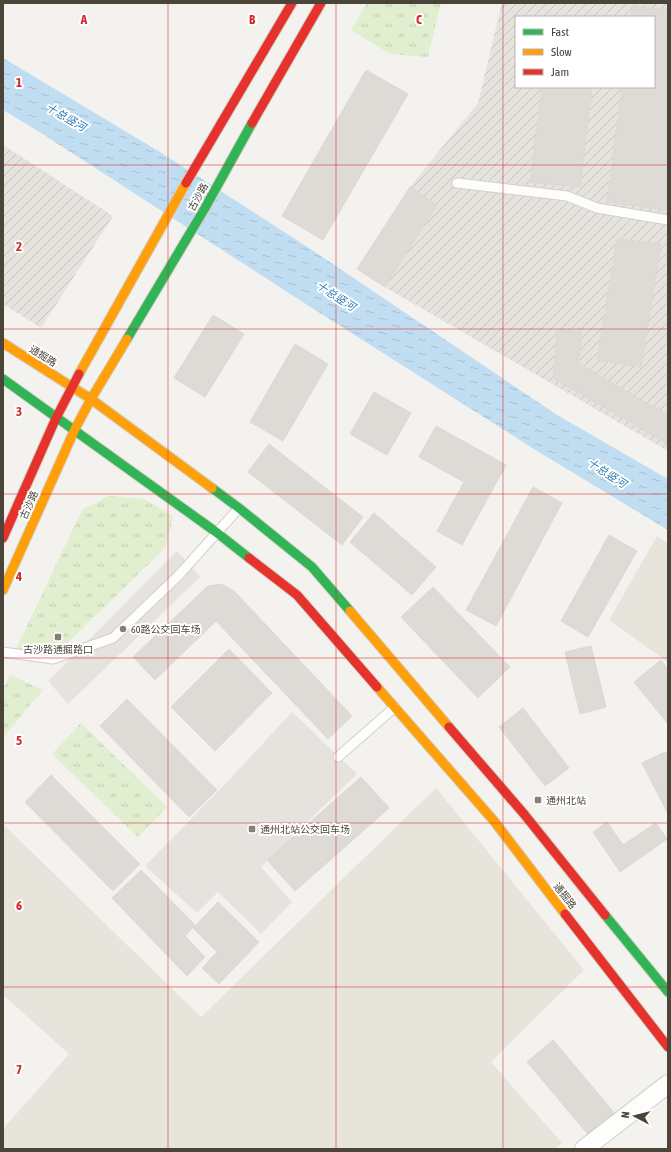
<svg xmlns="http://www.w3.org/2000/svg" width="671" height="1152" font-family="'Asap Condensed','Noto Sans SC',sans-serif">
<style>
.residential{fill:#e7e4dc}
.industrial{fill:url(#industrial-furrows);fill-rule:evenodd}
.grass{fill:url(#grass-tufts)}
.parking{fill:#e6e3df}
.water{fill:url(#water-ripples)}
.building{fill:#dedbd6;stroke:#dcd9d4}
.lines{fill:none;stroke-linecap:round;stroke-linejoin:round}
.lane-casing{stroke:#d2d0cb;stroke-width:11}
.street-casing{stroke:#d2d0cb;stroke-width:20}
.fast-casing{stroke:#d3cfc5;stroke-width:11}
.slow-casing{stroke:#d3cfc5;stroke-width:11}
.jam-casing{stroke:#d3cfc5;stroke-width:11}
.lane{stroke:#fdfdfc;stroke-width:9}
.street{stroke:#fdfdfc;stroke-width:18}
.fast{stroke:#30b455;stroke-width:9}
.slow{stroke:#ff9f0a;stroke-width:9}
.jam{stroke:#e5322d;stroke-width:9}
.grid{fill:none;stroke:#d62828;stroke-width:1;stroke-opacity:0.55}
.poi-dot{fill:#868178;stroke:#fff;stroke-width:1.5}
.labels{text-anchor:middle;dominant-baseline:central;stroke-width:4;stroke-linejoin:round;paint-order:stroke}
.street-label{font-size:10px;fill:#4b4439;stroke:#fff}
.poi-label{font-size:10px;fill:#4b4439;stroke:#fff;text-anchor:start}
.water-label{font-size:11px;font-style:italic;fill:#2e7ab2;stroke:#fff}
.grid-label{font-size:13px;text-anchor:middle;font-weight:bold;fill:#d62828;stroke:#fff;stroke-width:4;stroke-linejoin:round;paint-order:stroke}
</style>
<defs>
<pattern id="industrial-furrows" width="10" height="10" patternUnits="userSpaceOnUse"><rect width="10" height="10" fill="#e6e2de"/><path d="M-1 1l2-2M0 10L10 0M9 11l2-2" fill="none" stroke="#c7c3bf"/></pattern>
<pattern id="grass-tufts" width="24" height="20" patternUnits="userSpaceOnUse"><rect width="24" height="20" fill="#e1eecf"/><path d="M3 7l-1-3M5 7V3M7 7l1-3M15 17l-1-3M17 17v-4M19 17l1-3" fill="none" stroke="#c3cdb2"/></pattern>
<pattern id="water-ripples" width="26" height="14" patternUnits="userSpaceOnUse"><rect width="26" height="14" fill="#c0ddf1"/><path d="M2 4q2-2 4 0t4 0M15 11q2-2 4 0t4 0" fill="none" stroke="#a6bfcf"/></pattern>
</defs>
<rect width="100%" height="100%" fill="#f4f2ee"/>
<path class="residential" d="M 657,536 L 668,543 L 668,662 L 609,620 Z
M 436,788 L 584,970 L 491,1062 L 562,1143 L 555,1149 L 3,1149 L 3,1129 L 69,1054 L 3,995 L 3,828 L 5,826 L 201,1017 Z"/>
<path class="industrial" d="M 502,3 L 668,3 L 668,451 L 385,287 L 357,269 L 410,187 L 478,103 ZM 516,17 L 654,17 L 654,87 L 516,87 Z
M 3,145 L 113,216 L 41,328 L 3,304 Z"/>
<path class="grass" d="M 367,3 L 441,3 L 428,57 L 390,54 L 351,30 Z
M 109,496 L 144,499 L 173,516 L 166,547 L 49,661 L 15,651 L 82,510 Z
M 10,675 L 43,690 L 3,737 L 3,689 Z
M 81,723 L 167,807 L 138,837 L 52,754 Z"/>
<path class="parking" d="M 177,551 L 200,577 L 68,704 L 48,681 Z
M 292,712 L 357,774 L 261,867 L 292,902 L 261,934 L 218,892 L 197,913 L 145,866 L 228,781 Z"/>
<path class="water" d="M 3,58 L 160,152 L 309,248 L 557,415 L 668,479 L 668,530 L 537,451 L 298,299 L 41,133 L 3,110 Z"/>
<path class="building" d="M 632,6 L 668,10 L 668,210 L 607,202 L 622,87 L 654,87 L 654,17 L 631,17 Z
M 366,70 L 408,94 L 323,240 L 282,216 Z
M 542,87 L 592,87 L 580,187 L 530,182 Z
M 410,187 L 437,205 L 385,287 L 357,269 Z
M 617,239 L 661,244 L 641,367 L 597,360 Z
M 213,315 L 244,334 L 205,397 L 174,378 Z
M 557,330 L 581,332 L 579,364 L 668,415 L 668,444 L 553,378 Z
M 295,344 L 328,364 L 283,441 L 250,422 Z
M 374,392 L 411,413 L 387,455 L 350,434 Z
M 436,426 L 506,465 L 462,545 L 437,531 L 464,482 L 419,457 Z
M 269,444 L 363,517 L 342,545 L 248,472 Z
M 533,487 L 562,503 L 496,626 L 466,610 Z
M 374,513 L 436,567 L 412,595 L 350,542 Z
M 609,535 L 637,551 L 588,637 L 561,621 Z
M 221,584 L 234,591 L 352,716 L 328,739 L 216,621 L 155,680 L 133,657 L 208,586 Z
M 433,587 L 510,667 L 478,698 L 401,617 Z
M 591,646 L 606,707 L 580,714 L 565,652 Z
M 229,649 L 272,693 L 215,751 L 171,707 Z
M 661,660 L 668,669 L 668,724 L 634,682 Z
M 127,699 L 217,790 L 189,817 L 100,726 Z
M 523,708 L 569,768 L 545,786 L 499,727 Z
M 665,752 L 668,757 L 668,814 L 642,763 Z
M 51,775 L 140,864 L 113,891 L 25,802 Z
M 361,777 L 389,808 L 295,891 L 267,860 Z
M 607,822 L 623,845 L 656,823 L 667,839 L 620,872 L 593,832 Z
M 141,870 L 195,925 L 185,936 L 205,957 L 187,976 L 112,898 Z
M 218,902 L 259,942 L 219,984 L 202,968 L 217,952 L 193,928 Z
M 553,1040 L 617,1116 L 591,1138 L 527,1062 Z"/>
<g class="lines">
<g class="lane-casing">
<path id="lane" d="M 457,183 L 567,196 L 597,208 L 668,220
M 3,652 L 53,659 L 113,638 L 178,576 L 239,508
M 338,757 L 395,707"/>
</g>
<g class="street-casing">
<path id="street" d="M 584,1149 L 668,1084"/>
</g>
<g class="fast-casing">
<path id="fast" d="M 127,339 L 205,208 L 252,123
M 3,379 L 216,532 L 249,558
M 212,488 L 239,508 L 312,567 L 350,611
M 605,915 L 668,992"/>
</g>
<g class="slow-casing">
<path id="slow" d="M 3,343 L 91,399 L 212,488
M 79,374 L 186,183
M 3,590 L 75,429 L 91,399 L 127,339
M 350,611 L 449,727
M 377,687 L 494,821 L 565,914"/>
</g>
<g class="jam-casing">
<path id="jam" d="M 252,123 L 321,3
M 186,183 L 292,3
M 3,538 L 56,418 L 79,374
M 249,558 L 297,595 L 377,687
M 449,727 L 524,814 L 605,915
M 565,914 L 668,1047"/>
</g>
<use href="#lane" class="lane"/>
<use href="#street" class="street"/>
<use href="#fast" class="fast"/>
<use href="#slow" class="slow"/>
<use href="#jam" class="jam"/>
</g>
<path class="grid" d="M 168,3 L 168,1149M 336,3 L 336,1149M 503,3 L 503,1149M 3,165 L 668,165M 3,329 L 668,329M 3,494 L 668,494M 3,658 L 668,658M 3,823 L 668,823M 3,987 L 668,987"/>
<g class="poi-dot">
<circle cx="123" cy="629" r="4"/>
<rect x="54" y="633" width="8" height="8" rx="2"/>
<rect x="534" y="796" width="8" height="8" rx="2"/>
<rect x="248" y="825" width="8" height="8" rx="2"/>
</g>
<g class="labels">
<g class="street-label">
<text transform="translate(198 197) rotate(-61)">古沙路</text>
<text transform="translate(43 356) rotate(32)">通掘路</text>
<text transform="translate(29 505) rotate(-66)">古沙路</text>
<text transform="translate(565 896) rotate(52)">通掘路</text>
</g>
<g class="poi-label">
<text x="131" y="629">60路公交回车场</text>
<text x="58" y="649" text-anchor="middle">古沙路通掘路口</text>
<text x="546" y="800">通州北站</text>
<text x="260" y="829">通州北站公交回车场</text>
</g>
<g class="water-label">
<text transform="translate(66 117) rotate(30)">十总竖河</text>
<text transform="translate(336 296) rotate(33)">十总竖河</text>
<text transform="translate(607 473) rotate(33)">十总竖河</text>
</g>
</g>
<g class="grid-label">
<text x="84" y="24">A</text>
<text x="252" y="24">B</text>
<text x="419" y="24">C</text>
<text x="19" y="87">1</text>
<text x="19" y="251">2</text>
<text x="19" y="416">3</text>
<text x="19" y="581">4</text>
<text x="19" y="745">5</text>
<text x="19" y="910">6</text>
<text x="19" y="1074">7</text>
</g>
<rect width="671" height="1152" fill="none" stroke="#4b4439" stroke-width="8"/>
<rect x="515" y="16" width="140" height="72" fill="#ffffff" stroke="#b7b4b0"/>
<rect x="523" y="29" width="20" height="6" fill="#30b455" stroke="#b7b4b0"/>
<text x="551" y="36" font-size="12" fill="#4b4439">Fast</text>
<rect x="523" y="49" width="20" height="6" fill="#ff9f0a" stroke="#b7b4b0"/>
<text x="551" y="56" font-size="12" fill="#4b4439">Slow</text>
<rect x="523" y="69" width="20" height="6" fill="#e5322d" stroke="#b7b4b0"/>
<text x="551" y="76" font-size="12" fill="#4b4439">Jam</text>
<g transform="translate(635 1116) rotate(277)" stroke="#ffffff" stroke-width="3" paint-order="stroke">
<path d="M0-3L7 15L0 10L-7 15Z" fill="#4b4439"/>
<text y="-6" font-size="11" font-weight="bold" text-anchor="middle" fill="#4b4439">N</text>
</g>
</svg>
